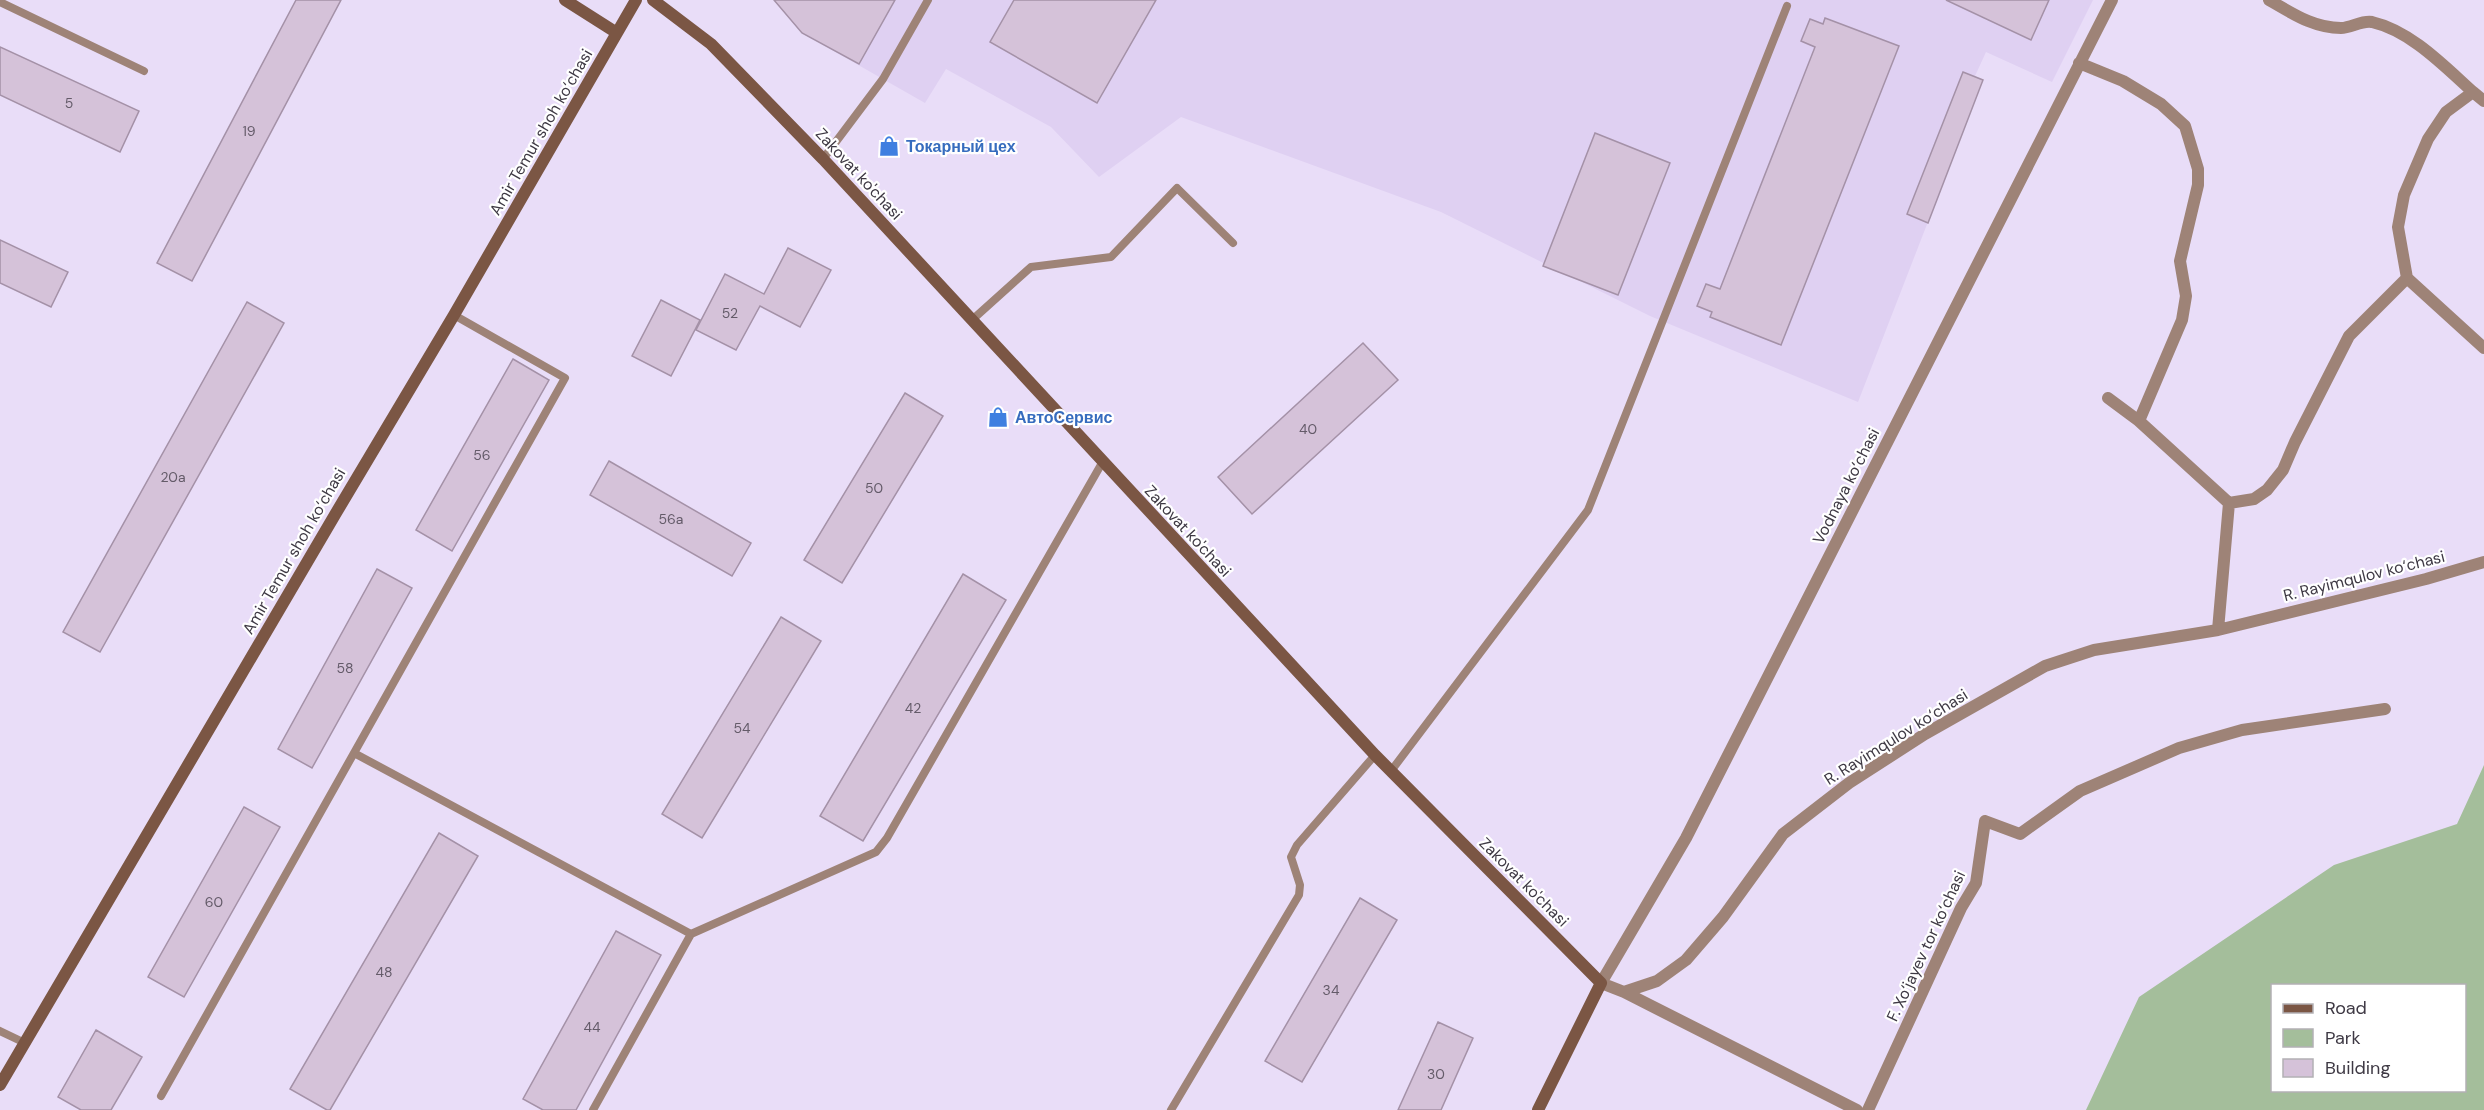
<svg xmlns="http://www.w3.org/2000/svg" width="2484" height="1110" font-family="'DM Sans',sans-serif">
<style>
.built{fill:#dfd0f2}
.green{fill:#a4be9b;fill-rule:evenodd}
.building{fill:#d5c2d9;stroke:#a491a7;stroke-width:1.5}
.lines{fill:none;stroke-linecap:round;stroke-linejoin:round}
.lane{stroke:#9e8377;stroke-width:8}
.street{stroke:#9e8377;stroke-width:12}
.secondary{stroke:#7b5644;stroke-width:12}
.labels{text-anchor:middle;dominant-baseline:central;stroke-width:4.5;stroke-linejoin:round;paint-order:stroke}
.number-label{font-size:14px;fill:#645b69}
.street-label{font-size:16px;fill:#3e3944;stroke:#fff}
.shop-label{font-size:16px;font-weight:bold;fill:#366cbe;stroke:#fff;text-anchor:start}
</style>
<rect width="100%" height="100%" fill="#e9ddf8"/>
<path class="built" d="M 774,0 L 2093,0 L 2052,82 L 1986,52 L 1975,76 L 1983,80 L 1858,402 L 1650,316 L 1441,212 L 1181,117 L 1099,177 L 1051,127 L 946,69 L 925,103 L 802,33 Z"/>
<path class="green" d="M 2484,765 L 2484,1110 L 2086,1110 L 2139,997 L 2334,865 L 2457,824 ZM 2272,986 L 2464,986 L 2464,1090 L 2272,1090 Z"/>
<path class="building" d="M 296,0 L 341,0 L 192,281 L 157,263 Z
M 774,0 L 895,0 L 859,64 L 802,33 Z
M 1014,0 L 1156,0 L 1097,103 L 990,42 Z
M 1946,0 L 2049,0 L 2031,40 Z
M 1825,18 L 1899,46 L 1781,345 L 1710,317 L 1712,312 L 1697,306 L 1706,284 L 1720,289 L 1815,47 L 1801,41 L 1810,19 L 1823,24 Z
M 0,47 L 139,111 L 120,152 L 0,95 Z
M 1963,72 L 1983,80 L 1928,223 L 1907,214 Z
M 1595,133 L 1670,163 L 1618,295 L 1543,266 Z
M 0,240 L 68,272 L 51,307 L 0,283 Z
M 788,248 L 831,270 L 800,327 L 760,306 L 736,350 L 696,330 L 725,274 L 764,294 Z
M 661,300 L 700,320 L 671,376 L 632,356 Z
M 247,302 L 284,323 L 100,652 L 63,632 Z
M 1363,343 L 1398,380 L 1252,514 L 1218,477 Z
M 513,359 L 549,380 L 452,551 L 416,530 Z
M 905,393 L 943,416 L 842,583 L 804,560 Z
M 609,461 L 751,543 L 732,576 L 590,495 Z
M 377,569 L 412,588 L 312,768 L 278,749 Z
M 963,574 L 1006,600 L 863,841 L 820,816 Z
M 781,617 L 821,641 L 702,838 L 662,814 Z
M 244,807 L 280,827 L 184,997 L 148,977 Z
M 439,833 L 478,856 L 330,1110 L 327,1110 L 290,1089 Z
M 1360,898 L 1397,920 L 1302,1082 L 1265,1061 Z
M 616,931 L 661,955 L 576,1110 L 543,1110 L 523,1099 Z
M 1438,1022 L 1473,1038 L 1441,1110 L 1398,1110 Z
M 96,1030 L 142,1057 L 111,1110 L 81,1110 L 58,1097 Z"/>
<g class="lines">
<path class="lane" d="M 0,2 L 144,71
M 823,159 L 883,79 L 928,0
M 972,320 L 1031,267 L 1111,257 L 1177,188 L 1233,243
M 354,753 L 691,934
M 1391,771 L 1588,510 L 1787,6
M 0,1031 L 25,1043
M 161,1096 L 565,378 L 454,315
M 593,1110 L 691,934 L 876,852 L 887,838 L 1102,463
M 1171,1110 L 1299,895 L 1300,885 L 1291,857 L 1297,845 L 1375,755"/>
<path class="street" d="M 2269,0 C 2292,13 2313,28 2341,28 C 2351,28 2362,20 2372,22 C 2411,31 2444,66 2473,92
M 2079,63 L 2123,81 L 2161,104 L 2185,126 L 2198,169 L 2198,185 L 2180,261 L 2186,296 L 2182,320 L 2139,421
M 2484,101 L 2473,92 L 2446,112 L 2428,139 L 2404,195 L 2398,227 L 2407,278 L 2484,348
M 2108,398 L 2139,421 L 2229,503
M 2218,630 L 2229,503 L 2254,499 L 2267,490 L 2283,470 L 2295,442 L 2349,336 L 2407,278
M 1624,992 L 1657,981 L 1686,960 L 1723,917 L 1783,834 L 1849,783 L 1925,734 L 2045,666 L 2094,650 L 2218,630 L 2426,579 L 2484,562
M 1857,1110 L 1624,992 L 1601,983 L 1686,838 L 2112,0
M 1868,1110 L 1961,908 L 1976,883 L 1985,821 L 2020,834 L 2080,791 L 2179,748 L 2242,730 L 2385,709"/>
<path class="secondary" d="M 565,0 L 617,33
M 653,0 L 711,44 L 823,159 L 1375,755 L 1601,983 L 1538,1110
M 0,1085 L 336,513 L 454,315 L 636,0"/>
</g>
<defs>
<g id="shop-bare" transform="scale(1.62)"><path d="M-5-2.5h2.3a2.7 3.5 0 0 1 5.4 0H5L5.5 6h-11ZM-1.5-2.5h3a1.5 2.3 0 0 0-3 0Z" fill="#3f7fe0" stroke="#fff" stroke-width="2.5" paint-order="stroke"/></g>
</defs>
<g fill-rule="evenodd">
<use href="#shop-bare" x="889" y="146"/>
<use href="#shop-bare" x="998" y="417"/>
</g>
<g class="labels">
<g class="number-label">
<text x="69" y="103">5</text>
<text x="249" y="131">19</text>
<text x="730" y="313">52</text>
<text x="1308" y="429">40</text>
<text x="482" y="455">56</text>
<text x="173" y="477">20a</text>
<text x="874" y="488">50</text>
<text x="671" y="519">56a</text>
<text x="345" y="668">58</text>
<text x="913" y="708">42</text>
<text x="742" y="728">54</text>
<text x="214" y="902">60</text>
<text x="384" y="972">48</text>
<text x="1331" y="990">34</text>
<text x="592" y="1027">44</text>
<text x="1436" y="1074">30</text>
</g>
<g class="street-label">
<text transform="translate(541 132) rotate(-60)">Amir Temur shoh ko‘chasi</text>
<text transform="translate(859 174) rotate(47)">Zakovat ko'chasi</text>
<text transform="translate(1846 486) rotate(-63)">Vodnaya ko‘chasi</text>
<text transform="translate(1188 531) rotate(47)">Zakovat ko'chasi</text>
<text transform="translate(294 551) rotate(-60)">Amir Temur shoh ko‘chasi</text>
<text transform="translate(2364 576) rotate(-14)">R. Rayimqulov ko‘chasi</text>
<text transform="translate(1896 737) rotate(-32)">R. Rayimqulov ko‘chasi</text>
<text transform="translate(1524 882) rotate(45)">Zakovat ko'chasi</text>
<text transform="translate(1926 946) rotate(-65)">F. Xo‘jayev tor ko‘chasi</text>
</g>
<g class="shop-label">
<text x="906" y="146">Токарный цех</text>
<text x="1015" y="417">АвтоСервис</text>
</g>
</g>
<rect x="2271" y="984" width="195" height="108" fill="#ffffff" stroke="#b2b0b4" stroke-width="1.5"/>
<rect x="2283" y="1004" width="30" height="9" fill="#7b5644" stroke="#b2b0b4" stroke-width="1.5"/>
<text x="2325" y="1014" font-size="18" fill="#3e3944">Road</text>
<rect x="2283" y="1029" width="30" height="18" fill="#a4be9b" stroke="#b2b0b4" stroke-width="1.5"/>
<text x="2325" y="1044" font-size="18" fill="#3e3944">Park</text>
<rect x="2283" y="1059" width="30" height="18" fill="#d5c2d9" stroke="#b2b0b4" stroke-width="1.5"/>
<text x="2325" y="1074" font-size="18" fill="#3e3944">Building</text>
</svg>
